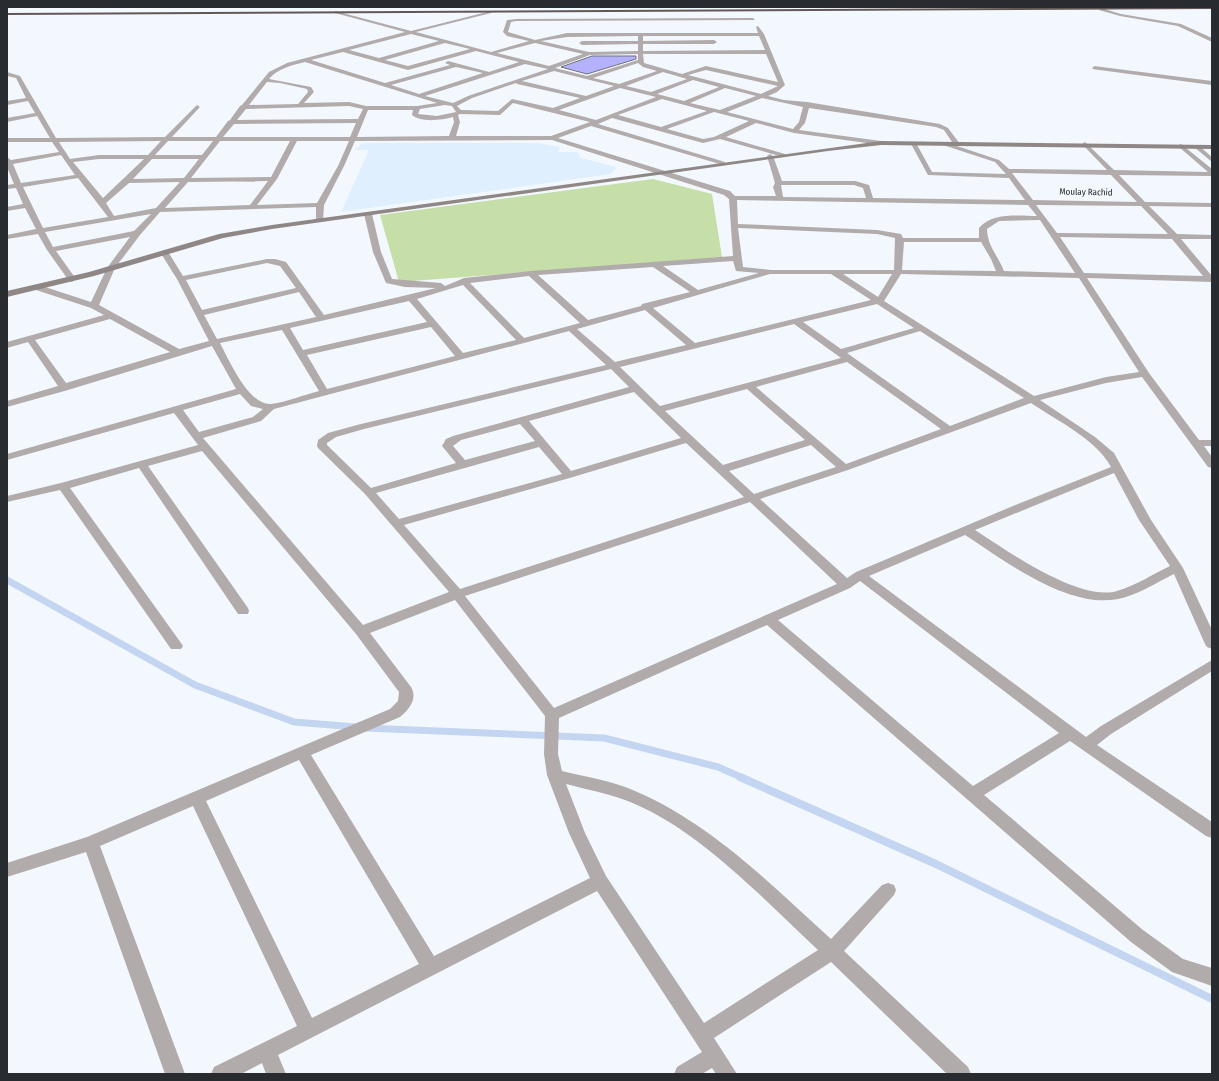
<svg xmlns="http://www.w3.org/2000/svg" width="1219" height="1081" font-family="'Fira Sans Condensed',sans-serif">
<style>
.built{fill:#e0effe}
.green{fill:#c6dea8}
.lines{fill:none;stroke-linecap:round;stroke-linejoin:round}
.stream-far1{stroke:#c4d5f1;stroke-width:7}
.stream{stroke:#c4d5f1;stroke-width:8}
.building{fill:#b4b1fd;stroke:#70707a}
.street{fill:#b1abab;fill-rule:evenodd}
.secondary{fill:#8f8786;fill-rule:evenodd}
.highway{fill:#625756;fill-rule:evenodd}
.labels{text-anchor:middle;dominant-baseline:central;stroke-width:3.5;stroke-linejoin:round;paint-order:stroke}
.far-street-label{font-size:9px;fill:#282b2f;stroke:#f3f8fe}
</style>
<rect width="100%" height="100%" fill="#f3f8fe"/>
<path class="built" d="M 363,143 L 538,143 L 560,147 L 558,152 L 578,152 L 581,158 L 617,167 L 611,174 L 341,212 L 369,150 L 354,150 Z"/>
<path class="green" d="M 653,179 L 712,194 L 722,257 L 399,282 L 380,215 Z"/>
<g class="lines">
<path class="stream-far1" d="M 7,580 L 195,685 L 294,722 L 356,727
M 365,728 L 604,738 L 718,767 L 743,778"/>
<path class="stream" d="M 740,777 L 936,864 L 1212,999"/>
</g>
<path class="building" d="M 592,56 L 636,56 L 636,59 L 587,74 L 561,67 Z"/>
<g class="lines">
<path class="street" d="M 1101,8 L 1121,14 L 1181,24 L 1212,38 L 1212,42 L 1178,26 L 1120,16 L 1099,10 Z
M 335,11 L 411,31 L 491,11 L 491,13 L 416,32 L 491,52 L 529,41 L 507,36 L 503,32 L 507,20 L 516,19 L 753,18 L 755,20 L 516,21 L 511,22 L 508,32 L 535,40 L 567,33 L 758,33 L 756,27 L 758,26 L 764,34 L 785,85 L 777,92 L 768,96 L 784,100 L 807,102 L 940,124 L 948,128 L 960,144 L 957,146 L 999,160 L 1009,169 L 1107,170 L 1083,145 L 1083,143 L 1085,142 L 1114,170 L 1208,172 L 1179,147 L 1179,145 L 1181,144 L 1212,169 L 1212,176 L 1119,175 L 1145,202 L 1212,203 L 1212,207 L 1149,206 L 1177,234 L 1212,235 L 1212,239 L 1181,239 L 1212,276 L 1212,282 L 1087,278 L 1149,373 L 1199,440 L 1212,440 L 1212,446 L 1204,446 L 1212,457 L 1212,468 L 1208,467 L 1142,377 L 1106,383 L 1040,400 L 1095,437 L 1114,453 L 1151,520 L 1183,568 L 1212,630 L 1212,649 L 1207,647 L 1205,644 L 1174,574 C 1158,582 1135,596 1118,599 C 1068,609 1005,561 965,535 L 869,576 L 1086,737 L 1101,726 L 1212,660 L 1212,671 L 1111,734 L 1097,745 L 1212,822 L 1212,838 L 1206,836 L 1070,741 L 984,795 L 1143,930 L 1183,959 L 1212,968 L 1212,986 L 1172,972 L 1131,942 L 767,625 L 559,718 L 558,754 L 562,771 C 586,777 613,781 635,791 C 712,824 770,884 831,939 L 882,885 L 888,883 L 894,885 L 896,890 L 894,895 L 844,951 L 968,1067 L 971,1074 L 947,1074 L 831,962 L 714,1038 L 737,1074 L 716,1074 L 712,1068 L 702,1074 L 674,1074 L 677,1067 L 702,1052 L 597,891 L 278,1055 L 286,1074 L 266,1074 L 262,1063 L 241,1074 L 211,1074 L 214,1067 L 297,1026 L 193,806 L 100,846 L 185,1074 L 165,1074 L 86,852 L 7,877 L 7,863 L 87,837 L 390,709 L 398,701 L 399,692 L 356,634 L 202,451 L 148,466 L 248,608 L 249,611 L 248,614 L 238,614 L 139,468 L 70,488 L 181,643 L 183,646 L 181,649 L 171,649 L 60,490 L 7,502 L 7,496 L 61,483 L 198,445 L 174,413 L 7,460 L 7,454 L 236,389 L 212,346 L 68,390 L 7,407 L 7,401 L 58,386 L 28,342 L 7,348 L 7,342 L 104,315 L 91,308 L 36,290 L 36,286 L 42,286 L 91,302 L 107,268 L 130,237 L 56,251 L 76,279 L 72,282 L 69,281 L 47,250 L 38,234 L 7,239 L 7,235 L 36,229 L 25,208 L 7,211 L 7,207 L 23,204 L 16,188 L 7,189 L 7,185 L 14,184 L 7,167 L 7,157 L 11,160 L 59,152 L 52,142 L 7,142 L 7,138 L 50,138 L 37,116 L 7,122 L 7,118 L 35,113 L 28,101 L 7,105 L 7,101 L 26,98 L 16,78 L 7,76 L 7,72 L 20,76 L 56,138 L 165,137 L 197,105 L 200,107 L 199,108 L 172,137 L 216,137 L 228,121 L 230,120 L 240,106 L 242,105 L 269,72 L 287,63 L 405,32 L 335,13 ZM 411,34 L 439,41 L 379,58 L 349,50 ZM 638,36 L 638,41 L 582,41 L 579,43 L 582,45 L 638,44 L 638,51 L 589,52 L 541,41 L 567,37 ZM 643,36 L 759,36 L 765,50 L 643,51 L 643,44 L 714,44 L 717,42 L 714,40 L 643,41 ZM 445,43 L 470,49 L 408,66 L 385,60 ZM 535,43 L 583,54 L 549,66 L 497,53 ZM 476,51 L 519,62 L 489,72 L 448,61 L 445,63 L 450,65 L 385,83 L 311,60 L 343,52 L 408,70 ZM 638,54 L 638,60 L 587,76 L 555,68 L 590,55 ZM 643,54 L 766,54 L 778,82 L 706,66 L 682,74 L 644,63 ZM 305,62 L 437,103 L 417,106 L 366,106 L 349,102 L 304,103 L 314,92 L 311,87 L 269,79 C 277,69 292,65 305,62 ZM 638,63 L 643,67 L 657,71 L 619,84 L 593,78 ZM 525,64 L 548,69 L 468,96 L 453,103 L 425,96 ZM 456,67 L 483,73 L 419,94 L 391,85 ZM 706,70 L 778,86 L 761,94 L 688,75 ZM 554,71 L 614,86 L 586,96 L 522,81 ZM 663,72 L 687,79 L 651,92 L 626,86 ZM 693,80 L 719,87 L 684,101 L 657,94 ZM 267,82 L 280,83 L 307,89 L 308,92 L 298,104 L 249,105 ZM 516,83 L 517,84 L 580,98 L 553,108 L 512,99 L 498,111 L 461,110 L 457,106 L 472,98 ZM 620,88 L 656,97 L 596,120 L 559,110 ZM 725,88 L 756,96 L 720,110 L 690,103 ZM 762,98 L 803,107 L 799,122 L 793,129 L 727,112 ZM 662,99 L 707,111 L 661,127 L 618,115 ZM 513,103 L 590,122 L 551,136 L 456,136 L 460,122 L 458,115 L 460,114 L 500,115 ZM 445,105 L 452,106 L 456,112 L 437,116 L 418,114 L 420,109 ZM 349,106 L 363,109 L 358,119 L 237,120 L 246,109 ZM 809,108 L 936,127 L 944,130 L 954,145 L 943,143 L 943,145 L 995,162 L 1006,174 L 932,172 L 916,143 L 912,143 L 911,144 L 928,175 L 1009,178 L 1025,200 L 873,198 L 869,185 L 855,181 L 782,181 L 773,156 L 770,154 L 767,156 L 775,183 L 773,187 L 776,196 L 735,196 L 730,191 L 558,138 L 591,126 L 723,165 L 725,164 L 725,162 L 598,124 L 612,118 L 703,143 L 720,139 L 783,157 L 786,155 L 785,154 L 726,137 L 756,123 L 794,133 L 881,145 L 884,143 L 881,141 L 799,130 L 805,123 ZM 368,110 L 413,110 L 412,115 C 422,123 441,120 453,117 L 454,122 L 449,136 L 357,137 ZM 714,112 L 749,121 L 714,137 L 703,139 L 667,129 ZM 356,123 L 350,137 L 223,137 L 234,124 ZM 552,140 L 724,195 L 729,199 L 733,256 L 531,271 L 464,278 L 445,286 L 441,283 L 392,279 L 381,252 L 372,214 L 368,212 L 364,214 L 373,252 L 386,283 L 405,287 L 436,288 L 324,315 L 286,262 L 275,259 L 267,259 L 183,276 L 167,250 L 164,250 L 160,252 L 177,279 L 209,341 L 179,349 L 99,305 L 115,268 L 140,235 L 160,212 L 316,207 L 316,220 L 323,222 L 324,205 L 344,166 L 355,141 ZM 161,141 L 148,155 L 99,155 L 70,159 L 59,142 ZM 168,141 L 213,141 L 202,155 L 155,155 ZM 220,141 L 290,141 L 271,177 L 191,178 ZM 297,141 L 349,141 L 338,166 L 317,203 L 257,205 L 277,179 ZM 61,155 L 75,175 L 21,183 L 13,164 ZM 99,159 L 144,159 L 103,198 L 73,162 ZM 152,159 L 199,159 L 184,178 L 133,179 ZM 1012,173 L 1111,175 L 1137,202 L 1033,200 ZM 78,178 L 108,217 L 43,228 L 23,187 ZM 268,181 L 250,205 L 165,208 L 188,182 ZM 180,182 L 156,208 L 114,216 L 106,203 L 129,183 ZM 781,185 L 854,185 L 863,188 L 866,198 L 783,197 ZM 737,200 L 1028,205 L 1037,216 C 1018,216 993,212 979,228 L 979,238 L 903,238 L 901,234 L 877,230 L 738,224 ZM 1036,205 L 1141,206 L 1168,234 L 1057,233 ZM 151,214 L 134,231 L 53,247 L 45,232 ZM 1040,220 L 1075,273 L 1004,271 C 998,256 987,245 987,229 L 999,221 ZM 738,228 L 877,234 L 895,238 L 894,270 L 771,270 L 743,267 ZM 1060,237 L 1172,239 L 1203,276 L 1084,273 ZM 904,242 L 981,242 L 991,259 L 996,271 L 902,270 ZM 733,261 L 736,271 L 759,273 L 698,290 L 663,266 ZM 267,263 L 280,266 L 296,288 L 202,310 L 186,280 ZM 653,267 L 690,292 L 642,304 L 641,306 L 588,320 L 538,275 ZM 770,274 L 831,274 L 871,300 L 695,343 L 653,308 ZM 843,274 L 892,274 L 878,297 ZM 901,274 L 1079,278 L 1139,372 L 1106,377 L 1034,396 L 884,301 ZM 529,276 L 580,323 L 524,338 L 470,283 ZM 463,285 L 516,340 L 463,353 L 417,299 ZM 299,292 L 316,317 L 217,339 L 204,315 ZM 409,301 L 427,322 L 303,350 L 290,328 ZM 877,304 L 914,328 L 841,349 L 803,322 ZM 645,310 L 686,345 L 615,362 L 577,329 ZM 110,319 L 170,352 L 66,383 L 35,340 ZM 794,324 L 841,358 L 660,406 L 620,367 ZM 431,327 L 455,356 L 327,389 L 307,355 ZM 282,330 L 319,391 C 303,395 287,402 271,404 C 249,406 229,360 220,343 ZM 569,331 L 606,365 L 357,425 L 328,433 L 318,440 L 317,446 L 318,448 L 365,494 L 449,592 L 363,625 L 203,438 L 261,421 L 274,409 ZM 920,331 L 1024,398 L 950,426 L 847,353 ZM 847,362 L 941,429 L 846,464 L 756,387 ZM 611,369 L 629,387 L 453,436 L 446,439 L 442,446 L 456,463 L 371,488 L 327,445 L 327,443 L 336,437 L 364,429 ZM 747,389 L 805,440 L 723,465 L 665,411 ZM 634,392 L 681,438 L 571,471 L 529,421 ZM 240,394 L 251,406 L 263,409 L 253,417 L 199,432 L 183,410 ZM 1031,403 C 1056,420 1097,440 1111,467 L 1013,506 L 856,572 L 847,578 L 760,499 L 848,470 ZM 520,424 L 535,441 L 465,460 L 453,446 L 461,440 ZM 686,443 L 744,497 L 460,589 L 404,525 L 573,477 ZM 811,445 L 836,467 L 754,494 L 729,471 ZM 539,447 L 562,474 L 399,519 L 376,493 ZM 1114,473 L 1139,520 L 1170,566 C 1153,574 1135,586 1117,591 C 1079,602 1006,550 975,530 ZM 750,502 L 837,584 L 554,708 L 465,596 ZM 860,581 L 1059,733 L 973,786 L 778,620 L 850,588 ZM 455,600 L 545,716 L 544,754 L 547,775 L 569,833 L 590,878 L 434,956 L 311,755 L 400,717 C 409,709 418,699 411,687 L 370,633 ZM 299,760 L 419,964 L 312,1018 L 206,801 ZM 566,784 C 585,789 606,793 625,800 C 697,827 762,898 818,950 L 704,1023 L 606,876 L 585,833 Z
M 1094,66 L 1212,81 L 1212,85 L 1092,69 Z
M 1194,145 L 1198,145 L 1212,157 L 1212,162 L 1194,147 Z"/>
<path class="secondary" d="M 881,141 L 1212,145 L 1212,149 L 881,145 L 828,151 L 272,229 L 223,238 L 94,276 L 7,297 L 7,291 L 89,272 L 219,234 L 272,225 Z"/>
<path class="highway" d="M 1212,7 L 1212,9 L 7,15 L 7,13 Z"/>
</g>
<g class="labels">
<g class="far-street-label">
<text transform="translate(1086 192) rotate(1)">Moulay Rachid</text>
</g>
</g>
<rect width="1219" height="1081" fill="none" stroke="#282b2f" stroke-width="16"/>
</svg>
